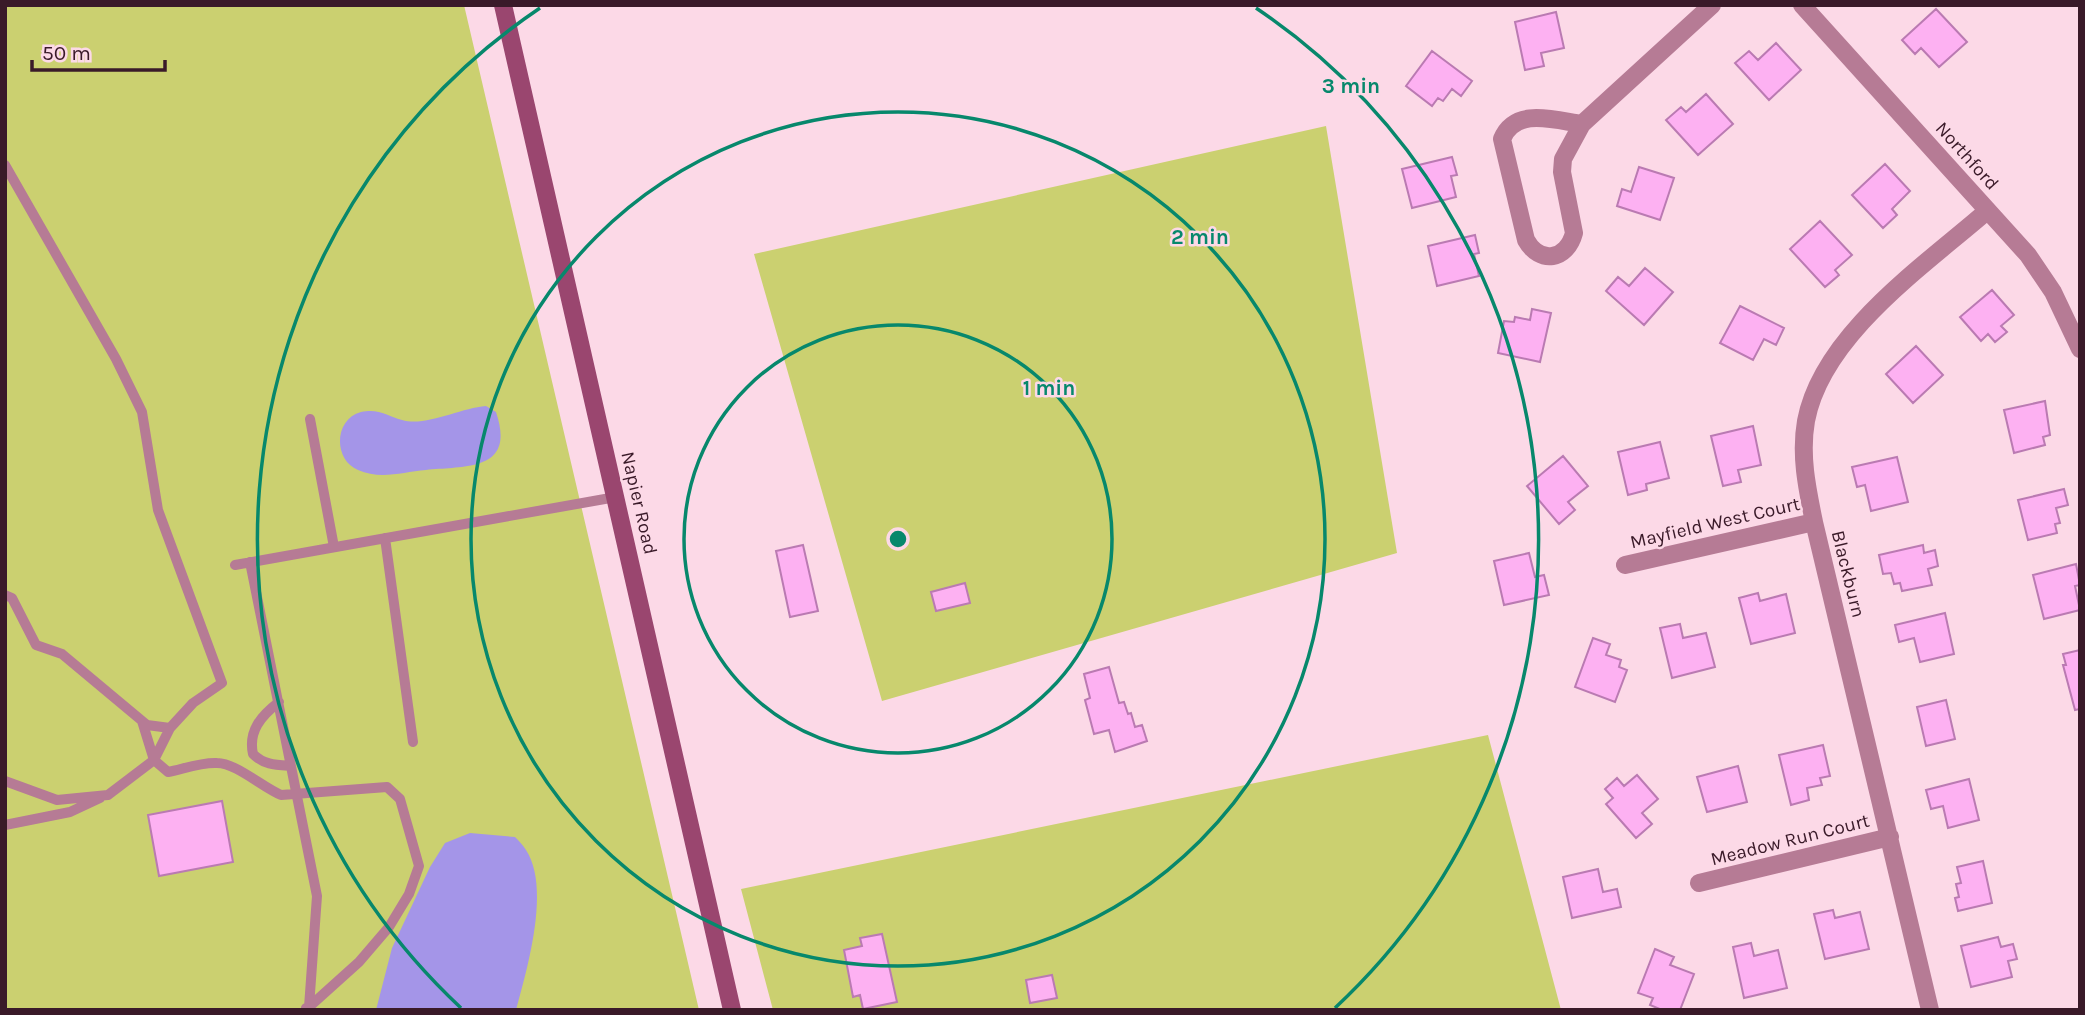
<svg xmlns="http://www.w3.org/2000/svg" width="2085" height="1015" font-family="Karla,sans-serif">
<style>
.green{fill:#cbd070}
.water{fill:#a495e8}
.building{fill:#fdb1f2;stroke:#ba7ab2;stroke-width:2}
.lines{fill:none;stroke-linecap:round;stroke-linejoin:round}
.lane{stroke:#b67b95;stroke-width:10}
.street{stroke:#b67b95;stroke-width:18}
.secondary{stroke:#9a466f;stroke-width:18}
.ring{fill:none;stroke:#07886c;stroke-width:3.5}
.labels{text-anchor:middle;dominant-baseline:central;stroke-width:5;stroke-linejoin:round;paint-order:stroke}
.street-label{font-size:19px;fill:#3a1a29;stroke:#fcd9e7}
.centre{fill:#07886c;stroke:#fcd9e7;stroke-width:3.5}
.ring-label{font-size:21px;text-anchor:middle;font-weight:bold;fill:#07886c;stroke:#fcd9e7;stroke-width:5;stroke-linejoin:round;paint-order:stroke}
</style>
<rect width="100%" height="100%" fill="#fcd9e7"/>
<path class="green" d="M 5,5 L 464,5 L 699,1010 L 5,1010 Z
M 1326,126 L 1397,553 L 882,701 L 754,254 Z
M 1488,735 L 1561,1010 L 773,1010 L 741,889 Z"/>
<path class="water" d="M 486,406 L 496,412 C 516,471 467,466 426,470 C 403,472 380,480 358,470 C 333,460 334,419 361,412 C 379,408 387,416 402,420 C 426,427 460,408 486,406 Z
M 470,833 L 515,837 C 519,841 523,845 526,850 C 551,888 527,969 516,1010 L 376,1010 L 392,948 L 430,867 L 445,843 Z"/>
<path class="building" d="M 1936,9 L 1967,42 L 1939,67 L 1921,48 L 1915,54 L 1902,40 Z
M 1556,12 L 1564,48 L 1541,53 L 1544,66 L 1525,70 L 1515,22 Z
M 1776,43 L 1801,70 L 1769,100 L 1735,63 L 1749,51 L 1758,60 Z
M 1432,51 L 1472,81 L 1461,96 L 1452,89 L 1443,101 L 1438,98 L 1432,106 L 1406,86 Z
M 1706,94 L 1733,124 L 1698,155 L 1666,120 L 1681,107 L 1686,112 Z
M 1452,157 L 1457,175 L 1451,176 L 1456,197 L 1412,208 L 1402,169 Z
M 1885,164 L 1910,191 L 1892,209 L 1897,215 L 1883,228 L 1852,195 Z
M 1639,167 L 1674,178 L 1660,220 L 1617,206 L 1622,189 L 1631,192 Z
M 1820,221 L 1852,255 L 1835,270 L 1839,275 L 1825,287 L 1790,249 Z
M 1475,235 L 1479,253 L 1474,254 L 1479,276 L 1437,286 L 1428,246 Z
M 1645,268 L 1673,292 L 1644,325 L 1606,291 L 1618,277 L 1629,286 Z
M 1992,290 L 2014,315 L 2001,326 L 2007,332 L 1995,342 L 1988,334 L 1981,341 L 1960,317 Z
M 1740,306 L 1784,328 L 1776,345 L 1764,339 L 1753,360 L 1720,343 Z
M 1532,309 L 1551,313 L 1540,362 L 1498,353 L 1504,321 L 1514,322 L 1515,317 L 1530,320 Z
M 1916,346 L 1943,375 L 1913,403 L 1886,374 Z
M 2045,401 L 2050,435 L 2043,437 L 2045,445 L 2014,453 L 2004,410 Z
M 1753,426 L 1761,465 L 1738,470 L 1741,482 L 1723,486 L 1711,436 Z
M 1660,442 L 1669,478 L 1646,484 L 1647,490 L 1628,495 L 1618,452 Z
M 1563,456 L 1588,486 L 1568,502 L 1575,510 L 1559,524 L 1527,486 Z
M 1897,457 L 1908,502 L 1871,511 L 1865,485 L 1857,487 L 1852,467 Z
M 2064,489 L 2068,505 L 2056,508 L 2060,523 L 2055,524 L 2057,533 L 2028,540 L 2018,500 Z
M 803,545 L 818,611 L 790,617 L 776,551 Z
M 1923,545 L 1924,553 L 1935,550 L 1938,566 L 1928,569 L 1932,585 L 1902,591 L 1900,583 L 1894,584 L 1891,573 L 1883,574 L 1879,555 Z
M 1529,553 L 1535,577 L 1544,575 L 1549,595 L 1504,605 L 1494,561 Z
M 2076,564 L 2080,585 L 2075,586 L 2080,610 L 2044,619 L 2033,575 Z
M 965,583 L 970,603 L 936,611 L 931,592 Z
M 1758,593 L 1760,601 L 1786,594 L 1795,633 L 1751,644 L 1739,598 Z
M 1945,613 L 1954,654 L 1920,662 L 1914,638 L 1899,642 L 1895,625 Z
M 1680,624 L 1683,638 L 1706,633 L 1715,667 L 1672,678 L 1660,628 Z
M 1593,638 L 1610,644 L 1606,655 L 1621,660 L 1619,667 L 1627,670 L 1615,702 L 1575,687 Z
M 2080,650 L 2080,709 L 2075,710 L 2063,665 L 2066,665 L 2063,654 Z
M 1109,667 L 1119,703 L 1124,702 L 1128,714 L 1131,713 L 1135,727 L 1142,725 L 1147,741 L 1115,752 L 1109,730 L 1094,734 L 1085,700 L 1090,698 L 1084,674 Z
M 1946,700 L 1955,739 L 1926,746 L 1917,707 Z
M 1823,745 L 1830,776 L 1820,778 L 1822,785 L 1807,788 L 1809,800 L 1791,805 L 1779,755 Z
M 1738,766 L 1747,802 L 1707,812 L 1697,777 Z
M 1637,775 L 1658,799 L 1642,813 L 1652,824 L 1636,838 L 1606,804 L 1613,798 L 1605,789 L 1617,778 L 1624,786 Z
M 1969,779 L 1979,820 L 1948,828 L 1943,806 L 1931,809 L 1926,790 Z
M 222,801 L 233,862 L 159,876 L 148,815 Z
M 1983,861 L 1992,903 L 1958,911 L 1955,898 L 1959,897 L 1956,884 L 1961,883 L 1957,867 Z
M 1598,869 L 1603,892 L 1617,889 L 1621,907 L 1572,918 L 1563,877 Z
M 1833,910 L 1835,918 L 1860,912 L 1869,949 L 1825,959 L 1814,914 Z
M 882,934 L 897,1002 L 863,1009 L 860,995 L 853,997 L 844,950 L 862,946 L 860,938 Z
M 1998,937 L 2001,947 L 2013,944 L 2017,959 L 2008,961 L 2012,977 L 1971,987 L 1961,946 Z
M 1751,943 L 1754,956 L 1778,950 L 1787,988 L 1744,998 L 1733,947 Z
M 1655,949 L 1674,957 L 1670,965 L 1694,974 L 1680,1010 L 1662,1010 L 1650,1005 L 1653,998 L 1638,993 Z
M 1052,975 L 1057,998 L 1030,1003 L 1026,980 Z"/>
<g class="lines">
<path class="lane" d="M 5,165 L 116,359 L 142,412 L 158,510 L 222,683 L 193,703 L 170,728 L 147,725 L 62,654 L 36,645 L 12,598 L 5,595
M 310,419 L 334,547
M 385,538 L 413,742
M 250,562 L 317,896 L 309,1007 L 306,1008
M 235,565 L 616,497
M 279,702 C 261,716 248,731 253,754 C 264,765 276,765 291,766
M 170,728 L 154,760 L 168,772 C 183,769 202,762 217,763 C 236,763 262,787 281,795 L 387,787 L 400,799 L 419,866 L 409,894 L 389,927 L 359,962 L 309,1007 L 310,1010
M 5,781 L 57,800 L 108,795 L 154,760 L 142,721
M 5,825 L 70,812 L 100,798"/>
<path class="street" d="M 1802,5 L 2028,255 L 2053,292 L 2080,349
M 1582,124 C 1554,120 1515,107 1502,139 L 1526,240 C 1540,265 1567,260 1574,233 L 1562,172 L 1563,159 L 1582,124 L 1712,5
M 1625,565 L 1814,522
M 1699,883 L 1890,837
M 1930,1010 L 1814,522 C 1807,488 1800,455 1806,421 C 1822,335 1925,265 1987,211"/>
<path class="secondary" d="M 503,5 L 732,1010"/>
</g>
<g class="ring">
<circle cx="898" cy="539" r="214"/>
<circle cx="898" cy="539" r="427"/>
<path d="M461 1008A641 641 0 0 1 540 8M1256 8A641 641 0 0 1 1335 1008"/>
</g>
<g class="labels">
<g class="street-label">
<text transform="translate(1967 156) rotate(48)">Northford</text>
<text transform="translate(639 503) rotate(77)">Napier Road</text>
<text transform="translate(1715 523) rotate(-13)">Mayfield West Court</text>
<text transform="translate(1848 574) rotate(76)">Blackburn</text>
<text transform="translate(1790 840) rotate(-14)">Meadow Run Court</text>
</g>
</g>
<circle cx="898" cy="539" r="10" class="centre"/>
<g class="ring-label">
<text x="1351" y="93">3 min</text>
<text x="1200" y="244">2 min</text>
<text x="1049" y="395">1 min</text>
</g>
<rect width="2085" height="1015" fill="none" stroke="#3a1a29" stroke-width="14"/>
<path d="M32 60v10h133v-10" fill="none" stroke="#3a1a29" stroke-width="3.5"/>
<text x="42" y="60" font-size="21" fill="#3a1a29" stroke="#fcd9e7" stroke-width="5" paint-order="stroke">50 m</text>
</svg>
